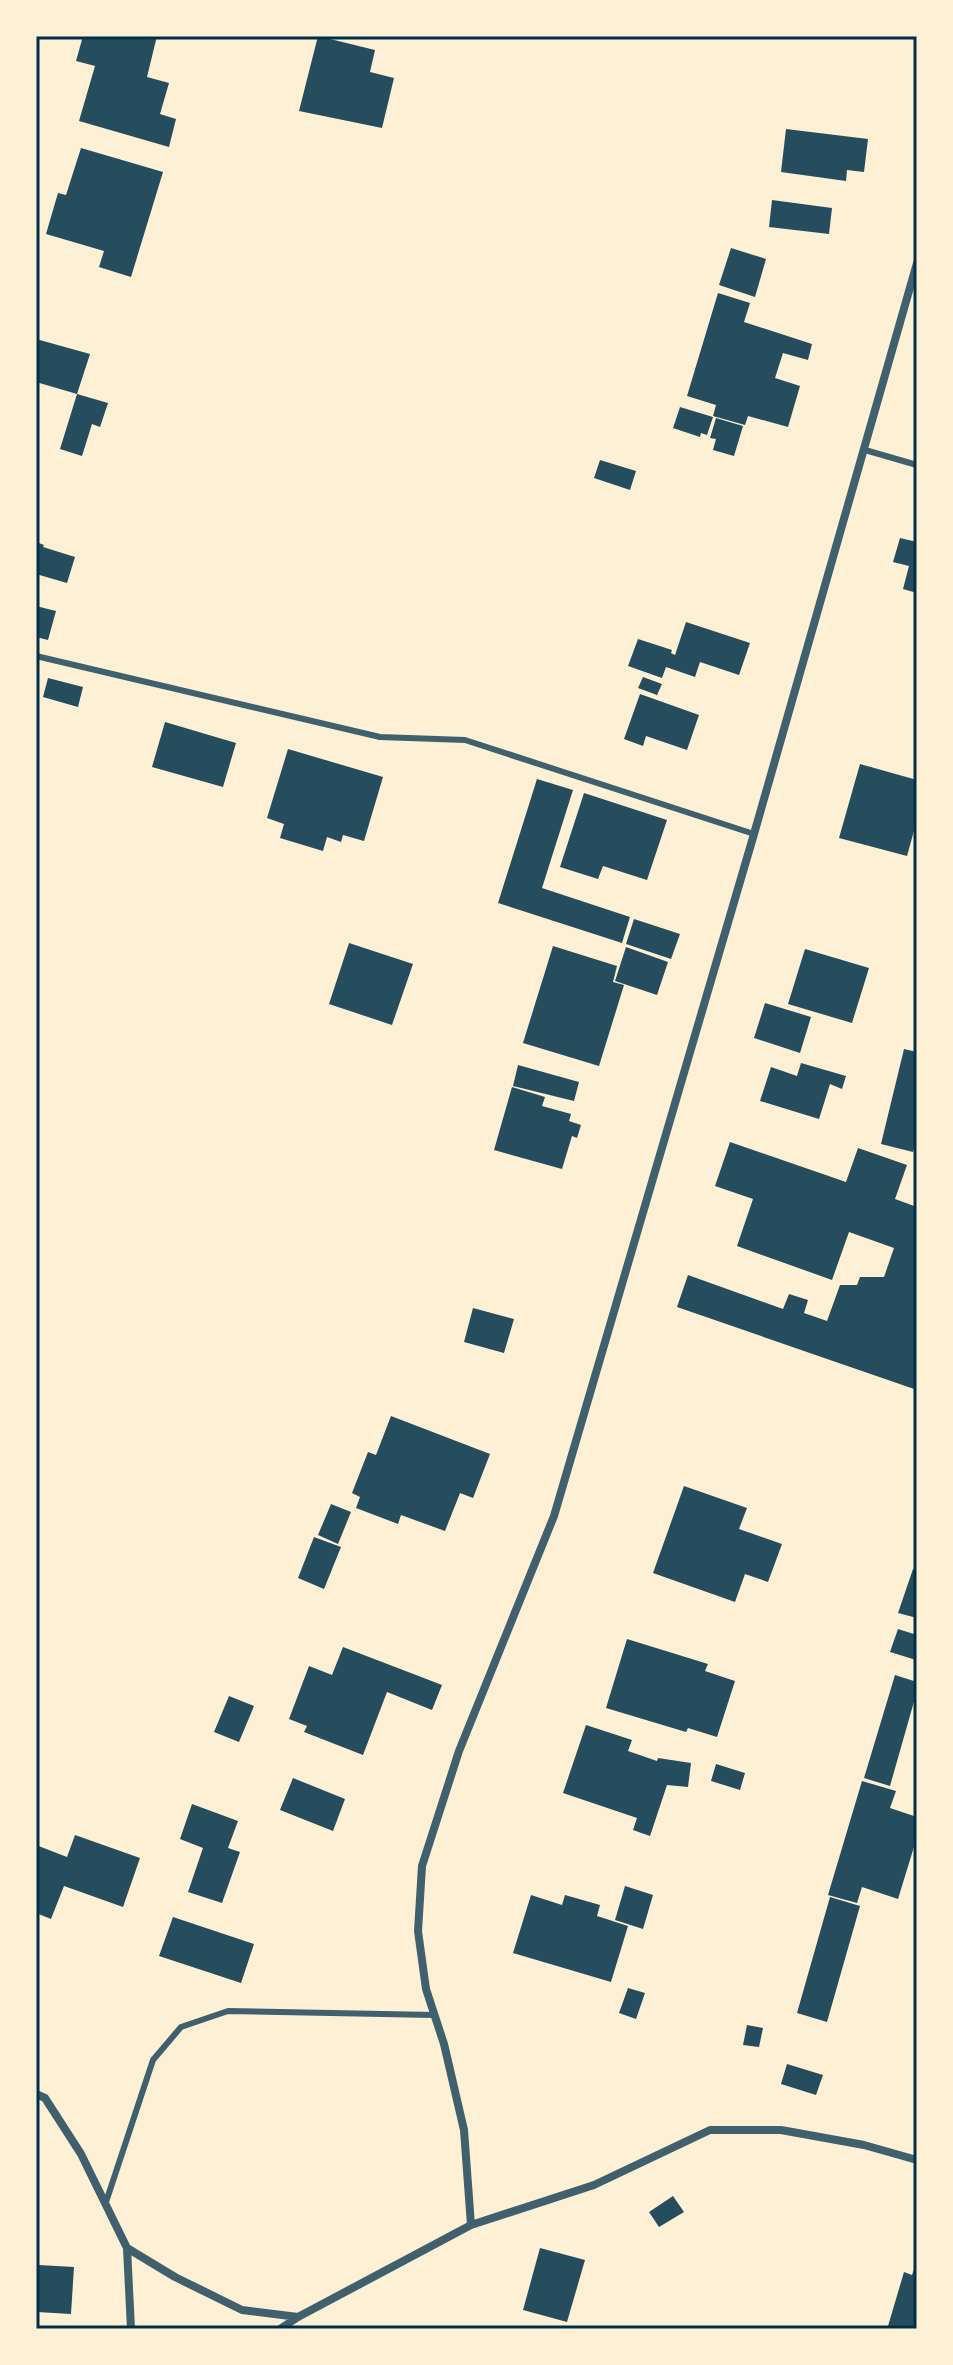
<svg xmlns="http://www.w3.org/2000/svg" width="953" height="2365" font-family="Barlow,sans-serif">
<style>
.building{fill:#264d5e}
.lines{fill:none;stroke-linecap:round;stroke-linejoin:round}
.service{stroke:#3f606c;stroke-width:6}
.minor{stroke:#3f606c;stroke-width:8}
.neatline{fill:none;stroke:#003049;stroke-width:3}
</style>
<rect width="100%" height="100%" fill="#fdf0d5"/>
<path class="building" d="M 83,36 L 157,36 L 147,77 L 169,83 L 160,114 L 176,119 L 169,147 L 79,121 L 95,66 L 76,61 Z
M 318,36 L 375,50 L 370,72 L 394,78 L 382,128 L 299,111 Z
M 786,129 L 868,139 L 864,172 L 847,170 L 846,181 L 781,172 Z
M 81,148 L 163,172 L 131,277 L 99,267 L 104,251 L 46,234 L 58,193 L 66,195 Z
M 772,200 L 832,208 L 829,234 L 769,227 Z
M 731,248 L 766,259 L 755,297 L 719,285 Z
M 718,293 L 750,303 L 744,322 L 812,344 L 808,360 L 783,353 L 775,378 L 800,386 L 788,427 L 748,416 L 745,425 L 713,416 L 716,405 L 687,396 Z
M 36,339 L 90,354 L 77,394 L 36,382 Z
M 77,394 L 108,403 L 100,427 L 92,424 L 82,456 L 60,449 Z
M 680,407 L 713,417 L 707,435 L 701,433 L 700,437 L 673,428 Z
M 716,418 L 743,426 L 734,456 L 713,450 L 716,439 L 710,438 Z
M 600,460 L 636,471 L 630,490 L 594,478 Z
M 900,538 L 917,542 L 917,593 L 903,589 L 909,566 L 893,562 Z
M 36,542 L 44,545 L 43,547 L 75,557 L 67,583 L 36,574 Z
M 36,606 L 56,611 L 48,640 L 36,637 Z
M 686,622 L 750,643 L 739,675 L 700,662 L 695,677 L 666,667 L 662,678 L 628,666 L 638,639 L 672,650 L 671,653 L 675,655 Z
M 643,677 L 662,684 L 657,695 L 638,688 Z
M 48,678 L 83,687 L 78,707 L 43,697 Z
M 640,694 L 699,715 L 687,750 L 646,736 L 643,746 L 624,739 Z
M 165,722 L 236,743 L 223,787 L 152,767 Z
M 288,749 L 383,777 L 364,841 L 343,835 L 341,842 L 327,837 L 323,851 L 280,838 L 284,824 L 267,818 Z
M 860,764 L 917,780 L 917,820 L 907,856 L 839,838 Z
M 537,779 L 573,790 L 542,888 L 630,917 L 622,943 L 498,903 Z
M 584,793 L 667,820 L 647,880 L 603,866 L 598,879 L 560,867 Z
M 634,919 L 680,934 L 671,959 L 626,944 Z
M 349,943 L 413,964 L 392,1025 L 329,1004 Z
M 553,946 L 617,966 L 613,982 L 624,985 L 599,1066 L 523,1043 Z
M 626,947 L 668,962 L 657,995 L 615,981 Z
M 805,949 L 869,968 L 852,1023 L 788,1004 Z
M 765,1003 L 811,1017 L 800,1053 L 754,1038 Z
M 904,1049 L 917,1052 L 917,1137 L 913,1152 L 881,1144 Z
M 801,1063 L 846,1076 L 842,1089 L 830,1084 L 819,1119 L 760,1101 L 771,1067 L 797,1076 Z
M 518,1065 L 579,1082 L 574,1101 L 513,1086 Z
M 512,1087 L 545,1097 L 542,1106 L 571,1114 L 569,1121 L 581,1125 L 577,1138 L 572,1136 L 562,1169 L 494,1150 Z
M 730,1142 L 846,1182 L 858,1148 L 907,1165 L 895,1199 L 917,1207 L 917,1390 L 677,1307 L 688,1275 L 783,1309 L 789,1294 L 808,1300 L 804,1313 L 827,1321 L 840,1285 L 857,1285 L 860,1277 L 884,1277 L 894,1248 L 849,1232 L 832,1280 L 737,1246 L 753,1199 L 715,1186 Z
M 473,1308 L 514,1319 L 504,1353 L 464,1342 Z
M 391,1416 L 490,1454 L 473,1498 L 460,1493 L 445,1531 L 401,1515 L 398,1524 L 356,1508 L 360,1497 L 352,1493 L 368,1452 L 376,1455 Z
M 684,1486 L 747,1508 L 739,1529 L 782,1544 L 768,1582 L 745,1574 L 735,1602 L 653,1573 Z
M 331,1504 L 351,1512 L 338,1544 L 318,1535 Z
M 314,1537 L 341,1547 L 324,1589 L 298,1578 Z
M 913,1569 L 917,1570 L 917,1618 L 898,1613 Z
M 898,1629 L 917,1635 L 916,1660 L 890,1652 Z
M 627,1639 L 708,1664 L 705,1671 L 735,1681 L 717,1737 L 688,1728 L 686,1732 L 606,1708 Z
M 343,1647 L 442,1685 L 432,1710 L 387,1692 L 363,1755 L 304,1732 L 307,1726 L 289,1719 L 309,1666 L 332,1675 Z
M 895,1675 L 917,1682 L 917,1691 L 890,1786 L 864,1778 Z
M 229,1696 L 254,1706 L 239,1742 L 214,1732 Z
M 586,1725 L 632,1740 L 628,1751 L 657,1761 L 658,1758 L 691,1763 L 688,1787 L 667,1785 L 650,1836 L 633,1830 L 637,1818 L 563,1793 Z
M 716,1764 L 745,1773 L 740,1790 L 711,1781 Z
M 293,1778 L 345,1799 L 333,1831 L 280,1810 Z
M 862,1781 L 896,1791 L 890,1808 L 917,1817 L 917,1837 L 898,1899 L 862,1887 L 857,1903 L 828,1895 Z
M 192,1804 L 238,1821 L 228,1848 L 240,1852 L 222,1903 L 188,1892 L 203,1848 L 180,1839 Z
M 75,1835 L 140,1858 L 123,1907 L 64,1886 L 51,1919 L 36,1913 L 36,1845 L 67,1857 Z
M 625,1886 L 653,1895 L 643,1929 L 615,1920 Z
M 531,1895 L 562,1905 L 565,1895 L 600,1905 L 597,1916 L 628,1926 L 611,1982 L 513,1953 Z
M 830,1897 L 860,1906 L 827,2022 L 797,2013 Z
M 173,1917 L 254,1944 L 241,1983 L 159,1956 Z
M 628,1988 L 645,1993 L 636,2019 L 619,2013 Z
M 747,2025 L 763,2028 L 759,2047 L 743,2045 Z
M 787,2064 L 823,2075 L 816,2095 L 781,2084 Z
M 673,2196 L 684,2212 L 659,2227 L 649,2212 Z
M 540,2248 L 585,2260 L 567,2322 L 523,2310 Z
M 917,2261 L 917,2329 L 898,2329 L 888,2326 L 904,2272 L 912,2275 Z
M 39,2265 L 74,2267 L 71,2314 L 37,2312 Z"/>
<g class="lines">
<path class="service" d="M 865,450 L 917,465
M 36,656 L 380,737 L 465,740 L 754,834
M 106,2202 L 153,2060 L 181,2027 L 228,2011 L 434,2015"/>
<path class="minor" d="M 36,2094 L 45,2098 L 81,2154 L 127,2248 L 131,2329
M 471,2225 L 464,2130 L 444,2044 L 426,1989 L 418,1931 L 422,1866 L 459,1751 L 554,1516 L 754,834 L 917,263
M 127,2248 L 175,2277 L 242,2310 L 298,2317
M 280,2329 L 298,2317 L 471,2225 L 594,2185 L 710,2130 L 781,2130 L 864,2145 L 917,2160"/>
</g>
<rect width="953" height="2365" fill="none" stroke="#fdf0d5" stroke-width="76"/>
<rect x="38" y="38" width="877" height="2289" class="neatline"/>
</svg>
